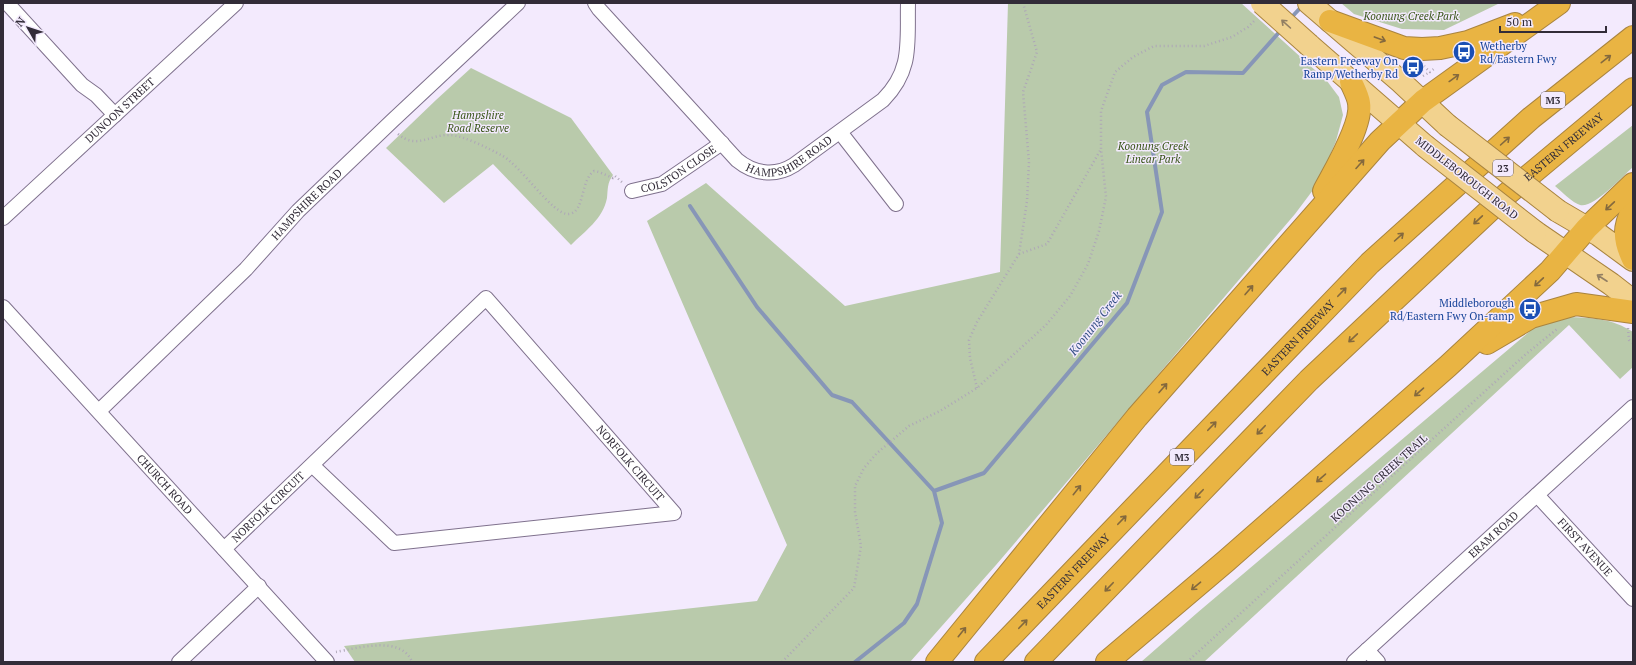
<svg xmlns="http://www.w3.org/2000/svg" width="1636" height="665" font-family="'PT Serif',serif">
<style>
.green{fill:#b9caab}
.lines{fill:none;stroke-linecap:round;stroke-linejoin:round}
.stream{stroke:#8796b7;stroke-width:4}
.street-casing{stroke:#7f718d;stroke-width:16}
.primary-casing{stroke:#a9843f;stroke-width:24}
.highway-casing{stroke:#a9843f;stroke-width:24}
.path{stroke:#aea7b7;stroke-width:2.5;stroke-dasharray:1 3;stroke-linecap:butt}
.street{stroke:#fff;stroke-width:14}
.primary{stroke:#f2d28e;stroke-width:22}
.highway{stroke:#e9b443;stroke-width:22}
.primary-bridge-casing{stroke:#a9843f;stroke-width:24;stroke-linecap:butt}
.primary-bridge{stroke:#f2d28e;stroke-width:22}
.oneway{stroke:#927f63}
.oneway2{stroke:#84693d}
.labels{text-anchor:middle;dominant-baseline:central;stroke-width:3;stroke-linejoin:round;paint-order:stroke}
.shield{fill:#f3eafd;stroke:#6c6573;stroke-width:1}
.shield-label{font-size:10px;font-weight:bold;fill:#322c38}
.park-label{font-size:11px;font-style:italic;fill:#375416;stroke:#f3eafd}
.transit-label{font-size:11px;fill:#164399;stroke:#f3eafd;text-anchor:end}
.street-label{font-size:11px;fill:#322c38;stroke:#f3eafd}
.water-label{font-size:12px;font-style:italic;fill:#345085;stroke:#f3eafd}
</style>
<rect width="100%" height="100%" fill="#f3eafd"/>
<path class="green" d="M 1008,3 L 1241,3 L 1327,81 L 1339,97 L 1343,115 L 1336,141 L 1319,182 L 1295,214 L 996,565 L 910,662 L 355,662 L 344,646 L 757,601 L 787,545 L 647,221 L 706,183 L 845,306 L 1000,272 Z
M 1341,3 L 1500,3 L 1444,30 L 1402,29 L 1354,14 Z
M 471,68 L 571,118 L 613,175 C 607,183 608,189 607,198 C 603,219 585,231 571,245 L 493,164 L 444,203 L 386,148 L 436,100 Z
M 1633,125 L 1633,167 C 1624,175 1593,209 1580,205 C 1573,203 1561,191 1555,186 Z
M 1567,317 C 1591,318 1612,318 1633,332 L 1633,367 L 1620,379 L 1569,325 L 1204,662 L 1141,662 L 1197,613 L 1536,326 Z"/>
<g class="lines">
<path class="stream" d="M 1290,19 L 1303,5
M 690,206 L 757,307 L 832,395 L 852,402 L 934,491
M 855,662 L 904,623 L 917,604 L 942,523 L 934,491 L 984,473 L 1127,303 L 1162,212 L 1147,112 L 1162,85 L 1186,72 L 1243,73 L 1282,29"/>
<g class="street-casing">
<g id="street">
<path d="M 7,3 L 82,85 L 96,95 L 115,115"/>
<path id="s1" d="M 595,3 L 599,9 L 737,160 C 754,174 775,177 794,165 L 883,100 C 913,70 907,42 908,3"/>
<path d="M 840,132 L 896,204"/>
<path id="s2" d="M 632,191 L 662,184 L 722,143"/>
<path id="s3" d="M 3,218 L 236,3"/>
<path id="s4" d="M 3,307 L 327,662"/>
<path id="s5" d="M 99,411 L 246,269 L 298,211 L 392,121 L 518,3"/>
<path id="s6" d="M 1537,495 L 1633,599"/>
<path id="s7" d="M 224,549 L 486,298 L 674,513 L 394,543 L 312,465"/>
<path d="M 1367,650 L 1378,662"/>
<path d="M 179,662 L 259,586"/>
<path id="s8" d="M 1354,662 L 1633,407"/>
</g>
</g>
<g class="primary-casing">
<path id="primary" d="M 1309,3 L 1401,82 L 1447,125
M 1309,45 L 1425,146
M 1558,211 L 1599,235 L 1633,260
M 1535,232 L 1611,284 L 1633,301"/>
</g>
<g class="highway-casing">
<g id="highway">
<path d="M 1330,21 L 1404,48 L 1422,49 L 1440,48 L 1468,42 L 1515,24"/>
<path d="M 1324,191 C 1334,172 1363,124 1359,103 C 1358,96 1354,89 1351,82"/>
<path d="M 1633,209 C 1623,228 1624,240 1633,259"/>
<path d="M 1487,343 L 1531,317 L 1576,304 L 1633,312"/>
<path d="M 937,662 L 1137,417 L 1380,141 L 1423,101 L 1559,3"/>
<path id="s9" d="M 986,662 L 1370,263 L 1531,118 L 1633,37"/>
<path id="s10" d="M 1036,662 L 1309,380 L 1507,194 L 1633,89"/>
<path d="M 1107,662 L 1226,561 L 1448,366 L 1550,271 L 1587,228 L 1633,184"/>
</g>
</g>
<path class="path" d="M 1424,66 L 1430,72 L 1435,68
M 1423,76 L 1430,72
M 398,134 C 417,150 430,134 450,135 C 462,135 490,149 501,155 C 520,164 553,216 569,214 C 585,212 580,181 594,171 L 599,172 L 613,178 L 615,176 L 623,183
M 1019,254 L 1047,244 L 1101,149
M 1628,328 L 1629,340 L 1633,343
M 977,388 L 970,358 L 969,340 L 977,322 L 1019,254 L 1027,201 L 1029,162 L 1023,92 L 1037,52 L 1023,3
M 336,652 C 357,648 402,635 412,662
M 782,662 L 854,588 L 861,546 L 855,512 L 855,486 L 864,468 L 877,453 L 909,426 L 940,411 L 977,388 L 1046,325 L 1070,296 L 1088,264 L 1099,231 L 1106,197 L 1101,149 L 1101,111 L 1115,72 L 1133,57 L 1154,46 L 1204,46 L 1232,37 L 1248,27 L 1255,20
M 1187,662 L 1526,354 L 1557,329"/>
<use href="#street" class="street"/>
<use href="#primary" class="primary"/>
<use href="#highway" class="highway"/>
<g class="primary-bridge-casing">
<path id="primary-bridge" d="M 1262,3 L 1309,45
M 1447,125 L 1558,211
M 1425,146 L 1535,232"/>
</g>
<use href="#primary-bridge" class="primary-bridge"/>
</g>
<defs><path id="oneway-shaft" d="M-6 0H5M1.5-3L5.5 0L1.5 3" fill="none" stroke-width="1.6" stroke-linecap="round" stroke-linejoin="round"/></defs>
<g class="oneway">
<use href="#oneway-shaft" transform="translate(1286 24) rotate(-138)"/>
<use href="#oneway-shaft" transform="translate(1602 278) rotate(-147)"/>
</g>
<g class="oneway2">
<use href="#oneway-shaft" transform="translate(1380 39) rotate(20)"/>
<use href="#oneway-shaft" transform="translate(1606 59) rotate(-38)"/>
<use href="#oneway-shaft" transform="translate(1454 78) rotate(-36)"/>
<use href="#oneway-shaft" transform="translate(1505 141) rotate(-42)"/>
<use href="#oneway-shaft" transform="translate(1360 164) rotate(-48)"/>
<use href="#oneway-shaft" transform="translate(1610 206) rotate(137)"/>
<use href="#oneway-shaft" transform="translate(1478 220) rotate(137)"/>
<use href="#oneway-shaft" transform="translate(1399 237) rotate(-42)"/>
<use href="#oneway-shaft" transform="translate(1539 282) rotate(137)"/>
<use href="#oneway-shaft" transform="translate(1249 290) rotate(-49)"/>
<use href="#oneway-shaft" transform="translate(1342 292) rotate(-46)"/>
<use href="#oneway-shaft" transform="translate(1353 338) rotate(137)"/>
<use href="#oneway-shaft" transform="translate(1163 388) rotate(-49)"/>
<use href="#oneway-shaft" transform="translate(1419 392) rotate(139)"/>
<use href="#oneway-shaft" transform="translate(1212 426) rotate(-46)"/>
<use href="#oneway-shaft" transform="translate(1261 430) rotate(134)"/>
<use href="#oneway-shaft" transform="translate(1321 478) rotate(139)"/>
<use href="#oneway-shaft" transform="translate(1077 490) rotate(-51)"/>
<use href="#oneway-shaft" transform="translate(1199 494) rotate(134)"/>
<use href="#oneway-shaft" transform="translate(1122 520) rotate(-46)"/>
<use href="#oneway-shaft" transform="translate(1196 586) rotate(140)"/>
<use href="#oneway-shaft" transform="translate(1109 587) rotate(134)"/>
<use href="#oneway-shaft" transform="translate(1023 624) rotate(-46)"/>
<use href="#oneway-shaft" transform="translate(962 632) rotate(-51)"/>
</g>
<defs>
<g id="bus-disc" transform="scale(1.15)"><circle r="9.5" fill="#1a4fb4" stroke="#f3eafd"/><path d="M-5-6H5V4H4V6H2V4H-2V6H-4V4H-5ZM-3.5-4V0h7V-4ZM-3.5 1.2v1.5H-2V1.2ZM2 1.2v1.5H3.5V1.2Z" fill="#fff"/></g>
</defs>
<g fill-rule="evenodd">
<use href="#bus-disc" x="1464" y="52"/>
<use href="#bus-disc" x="1413" y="67"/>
<use href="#bus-disc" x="1530" y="309"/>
</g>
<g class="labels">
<g class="shield">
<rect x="1541" y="92" width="24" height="16" rx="3"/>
<rect x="1493" y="160" width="20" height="16" rx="3"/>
<rect x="1170" y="449" width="24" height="16" rx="3"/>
</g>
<g class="shield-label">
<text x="1553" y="100">M3</text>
<text x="1503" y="168">23</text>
<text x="1182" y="457">M3</text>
</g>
<g class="park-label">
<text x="1411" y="16">Koonung Creek Park</text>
<text x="478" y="115">Hampshire<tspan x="478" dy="13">Road Reserve</tspan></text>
<text x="1153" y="146">Koonung Creek<tspan x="1153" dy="13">Linear Park</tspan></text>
</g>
<g class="transit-label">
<text x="1480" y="46" text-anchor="start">Wetherby<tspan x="1480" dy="13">Rd/Eastern Fwy</tspan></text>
<text x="1398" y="61">Eastern Freeway On<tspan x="1398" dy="13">Ramp/Wetherby Rd</tspan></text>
<text x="1514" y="303">Middleborough<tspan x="1514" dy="13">Rd/Eastern Fwy On-ramp</tspan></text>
</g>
<g class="street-label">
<text stroke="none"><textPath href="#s3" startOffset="159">DUNOON STREET</textPath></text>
<text stroke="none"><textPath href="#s10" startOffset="738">EASTERN FREEWAY</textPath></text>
<text stroke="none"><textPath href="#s1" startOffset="271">HAMPSHIRE ROAD</textPath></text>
<text stroke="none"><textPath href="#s2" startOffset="52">COLSTON CLOSE</textPath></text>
<text transform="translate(1467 178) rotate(38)">MIDDLEBOROUGH ROAD</text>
<text stroke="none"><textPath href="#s5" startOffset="293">HAMPSHIRE ROAD</textPath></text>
<text stroke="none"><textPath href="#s9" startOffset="450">EASTERN FREEWAY</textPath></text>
<text stroke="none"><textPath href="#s7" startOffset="582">NORFOLK CIRCUIT</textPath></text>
<text transform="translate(1379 478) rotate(-42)">KOONUNG CREEK TRAIL</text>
<text stroke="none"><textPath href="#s4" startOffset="240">CHURCH ROAD</textPath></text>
<text stroke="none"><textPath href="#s7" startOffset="61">NORFOLK CIRCUIT</textPath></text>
<text stroke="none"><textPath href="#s8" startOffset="189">ERAM ROAD</textPath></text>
<text stroke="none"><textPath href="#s6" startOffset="71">FIRST AVENUE</textPath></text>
<text stroke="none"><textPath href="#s9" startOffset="126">EASTERN FREEWAY</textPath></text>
</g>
<g class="water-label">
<text transform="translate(1095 323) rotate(-52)">Koonung Creek</text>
</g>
</g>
<rect width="1636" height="665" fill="none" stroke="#322c38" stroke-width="8"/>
<g transform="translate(28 28) rotate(309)" stroke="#f3eafd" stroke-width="3" paint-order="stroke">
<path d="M0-3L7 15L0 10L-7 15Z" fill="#322c38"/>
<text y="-6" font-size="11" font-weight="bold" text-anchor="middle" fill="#322c38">N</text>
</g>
<path d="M1500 26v6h106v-6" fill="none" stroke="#322c38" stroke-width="2"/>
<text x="1506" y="26" font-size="12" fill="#322c38" stroke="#f3eafd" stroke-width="3" paint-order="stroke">50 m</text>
</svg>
